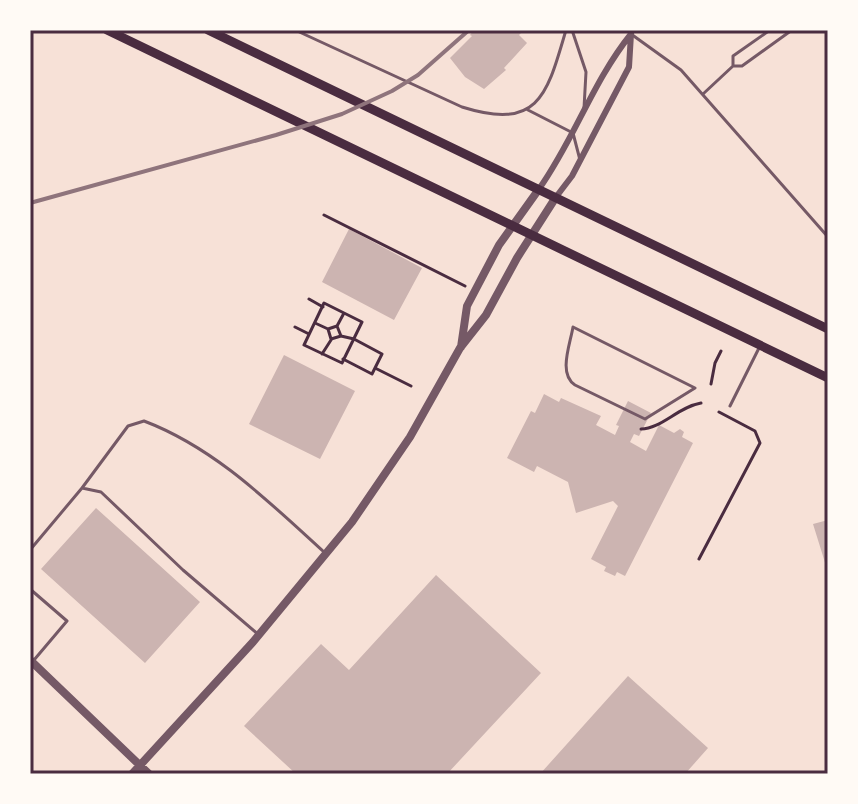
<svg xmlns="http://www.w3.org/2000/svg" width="858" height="804" font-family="Roboto,sans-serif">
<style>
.building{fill:#ccb4b1}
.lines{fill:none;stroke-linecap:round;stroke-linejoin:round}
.path{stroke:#4a2c40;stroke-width:3}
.service{stroke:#755966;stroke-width:3}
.minor{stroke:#755966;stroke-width:6}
.tertiary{stroke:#755966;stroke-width:8}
.secondary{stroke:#4a2c40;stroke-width:9}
.rail{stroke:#8f747c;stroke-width:4}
.neatline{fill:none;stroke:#4a2c40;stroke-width:3}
</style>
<rect width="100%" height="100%" fill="#f7e1d7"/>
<path class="building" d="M 474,30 L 524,30 L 519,35 L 527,43 L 504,68 L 506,70 L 484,89 L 465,77 L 450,58 L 472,36 L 470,35 Z
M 349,229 L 422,268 L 394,320 L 322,282 Z
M 284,355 L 355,391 L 320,459 L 249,424 Z
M 544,394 L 559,402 L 561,398 L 601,416 L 596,425 L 615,435 L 619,426 L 616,425 L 628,401 L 651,413 L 639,436 L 634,434 L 630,442 L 646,451 L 659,425 L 674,433 L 680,429 L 684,432 L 682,437 L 693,443 L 625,576 L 617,572 L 615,576 L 604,571 L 606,567 L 591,559 L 618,506 L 613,501 L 576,513 L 568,482 L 537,466 L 534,472 L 507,458 L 531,411 L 535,413 Z
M 96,508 L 200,602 L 145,663 L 41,569 Z
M 828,520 L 828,569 L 827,569 L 813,524 Z
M 436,575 L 541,673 L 447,774 L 296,774 L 244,726 L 321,644 L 349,670 Z
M 628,676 L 708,748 L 685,774 L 540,774 Z"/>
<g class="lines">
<path class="path" d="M 324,215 L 465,286
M 309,299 L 323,307
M 324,303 L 362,322 L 342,363 L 304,345 Z
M 315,323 L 328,329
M 337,326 L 341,336 L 331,339 L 328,329 L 337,326 L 344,313
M 295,327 L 309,334
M 341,336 L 354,339 L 382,354 L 372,374 L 343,359
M 322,354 L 331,340
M 375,368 L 411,386
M 711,384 L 715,363 L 721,351
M 641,429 C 661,429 678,407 701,403
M 699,559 L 760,443 L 755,431 L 719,412"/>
<path class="service" d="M 295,30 L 462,107 C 539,131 547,95 566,30
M 572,30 L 586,72 L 584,108
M 633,30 L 631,34 L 681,70 L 828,237
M 733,66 L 742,66 L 792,30
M 703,94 L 733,66 L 733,56 L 770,30
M 528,110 L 573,133 L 580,160
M 573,327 L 695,388 L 645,419 L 575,385 C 558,374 570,345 573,327 Z
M 730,406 L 759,348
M 82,488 L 128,426 L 144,421 C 215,448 269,502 324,552
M 30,550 L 82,488 L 101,492 L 183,570 L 259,635
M 30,589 L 67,621 L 34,660"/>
<path class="minor" d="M 539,189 C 574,140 593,81 631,34
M 556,197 L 572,176 L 629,67 L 631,34"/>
<path class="tertiary" d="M 461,347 L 467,306 L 499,245 L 539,189
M 30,660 L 149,774
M 132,774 L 253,642 L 352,522 L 410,437 L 460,348 L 486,315 L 517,258 L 556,197"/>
<path class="secondary" d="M 107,30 L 828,378
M 208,30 L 828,329"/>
<path class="rail" d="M 30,203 L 276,135 L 342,114 L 392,91 L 418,75 L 469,30"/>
</g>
<rect width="858" height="804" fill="none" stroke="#fffaf5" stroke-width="64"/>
<rect x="32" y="32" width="794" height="740" class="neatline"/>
</svg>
